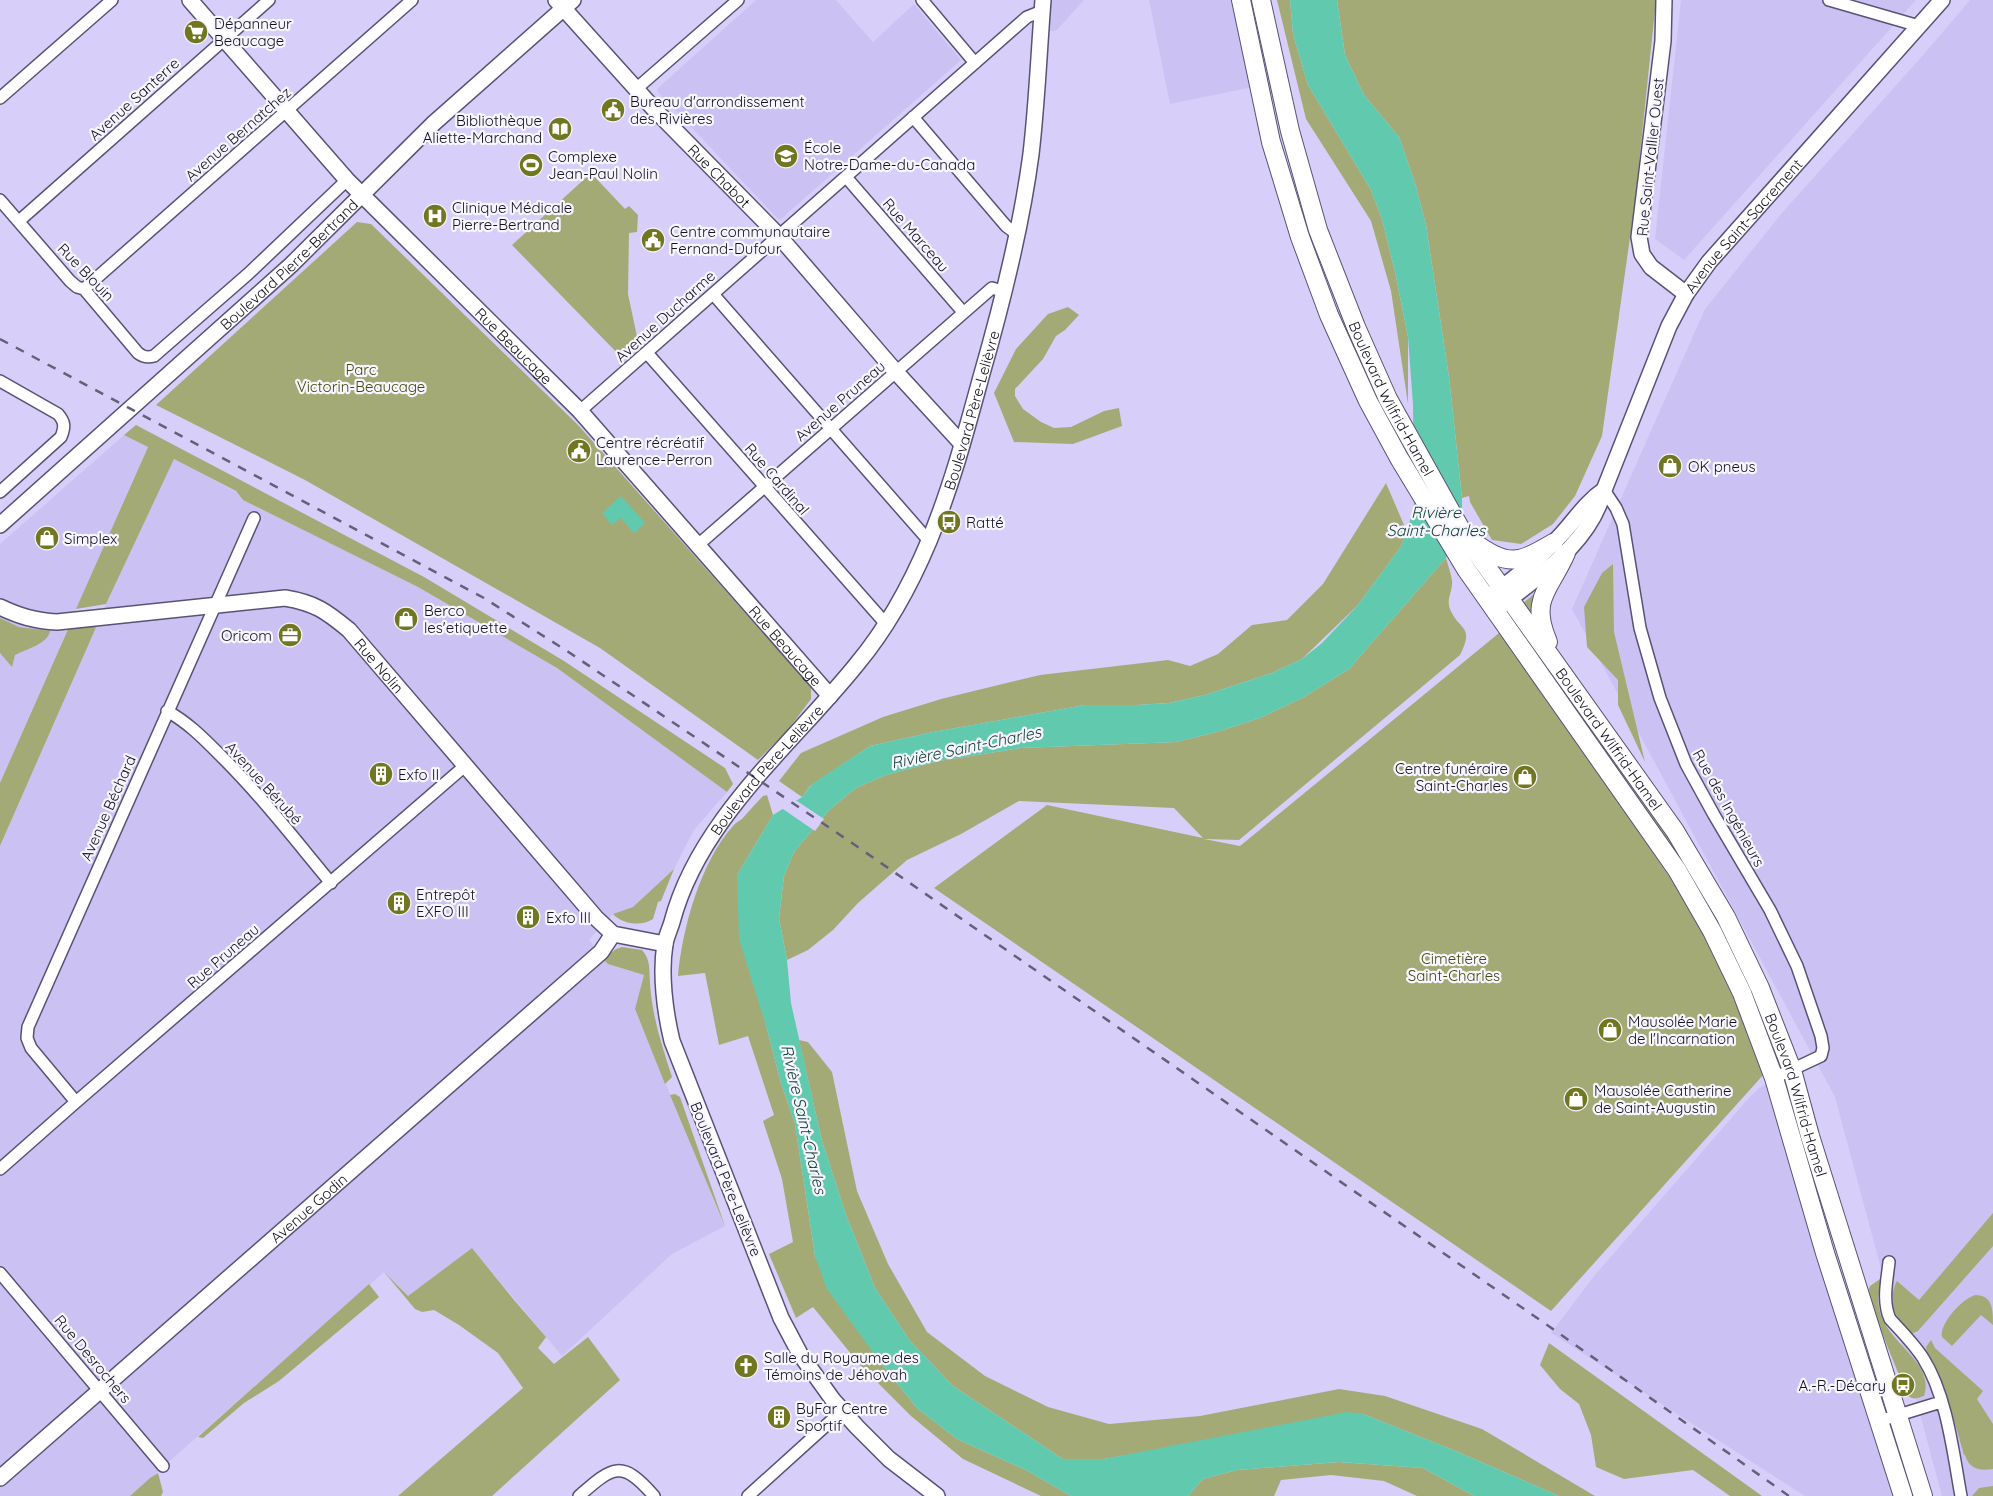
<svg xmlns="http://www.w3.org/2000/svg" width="1993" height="1496" font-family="Quicksand,sans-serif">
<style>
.built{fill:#cbc2f3}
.green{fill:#a4aa76}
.water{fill:#61caae}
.pier{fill:#d7cffa}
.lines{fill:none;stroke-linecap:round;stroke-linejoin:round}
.street-casing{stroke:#595276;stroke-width:14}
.secondary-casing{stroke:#595276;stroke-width:18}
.primary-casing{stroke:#595276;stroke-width:20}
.street{stroke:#fff;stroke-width:11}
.secondary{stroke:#fff;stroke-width:15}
.primary{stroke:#fff;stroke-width:18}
.rail{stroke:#65607a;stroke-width:2.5;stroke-dasharray:9 9;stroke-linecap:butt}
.labels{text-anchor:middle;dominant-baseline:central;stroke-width:4.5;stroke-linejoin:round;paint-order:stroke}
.poi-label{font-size:15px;fill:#151220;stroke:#f7f5fe;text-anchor:start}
.street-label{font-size:15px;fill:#151220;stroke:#f7f5fe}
.park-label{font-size:15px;fill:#454a09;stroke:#f7f5fe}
.water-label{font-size:16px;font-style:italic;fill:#154438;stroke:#f7f5fe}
</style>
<rect width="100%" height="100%" fill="#d7cffa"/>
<path class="built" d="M 756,0 L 836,0 L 873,42 L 914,4 L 961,60 L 781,219 L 777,218 L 657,91 L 658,88 Z
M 1043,0 L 1084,0 L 1056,31 L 1041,31 Z
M 1149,0 L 1241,0 L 1258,86 L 1170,104 Z
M 1681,0 L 1916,0 L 1684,260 L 1655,239 Z
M 1970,0 L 1993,0 L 1993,1496 L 1942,1496 L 1835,1097 L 1572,609 L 1705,309 L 1781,214 L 1924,54 Z
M 124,435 L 148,446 L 0,783 L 0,544 Z
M 173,458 L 236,492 L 243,500 L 418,587 L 557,668 L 727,792 L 694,830 L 674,869 L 633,907 L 613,914 L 589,940 L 608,964 L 644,975 L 635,1010 L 725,1226 L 672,1254 L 562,1356 L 472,1248 L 408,1296 L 384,1272 L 130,1496 L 0,1496 L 0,846 L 111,593 Z
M 1774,1078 L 1903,1496 L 1805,1496 L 1551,1333 L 1594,1276 L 1748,1099 L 1758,1089 Z"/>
<path class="green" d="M 1277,0 L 1290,0 L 1293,34 L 1308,85 L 1371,190 L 1382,219 L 1395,272 L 1408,337 L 1408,404 L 1391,291 L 1371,221 L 1306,119 Z
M 1337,0 L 1656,0 L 1635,202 L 1602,436 L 1575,496 L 1553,524 L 1521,544 L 1492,540 L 1470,502 L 1469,496 L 1462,498 L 1449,377 L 1426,225 L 1415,183 L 1399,137 L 1364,95 L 1345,55 Z
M 591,173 L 625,209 L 629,206 L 638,215 L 637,232 L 629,233 L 628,294 L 639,346 L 623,359 L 512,245 Z
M 357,222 L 371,224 L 579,426 L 811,687 L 811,699 L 787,731 L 758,760 L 600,648 L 305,480 L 156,405 Z
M 1068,307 L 1079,315 L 1065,330 L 1056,336 L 1043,359 L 1015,389 L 1015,396 L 1023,409 L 1041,422 L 1054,428 L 1071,427 L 1104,411 L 1119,408 L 1122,426 L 1073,444 L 1014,442 L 994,393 L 1016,349 L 1048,314 Z
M 136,425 L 424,577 L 564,661 L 725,768 L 733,784 L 727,792 L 557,668 L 418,587 L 243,500 L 236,491 L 174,459 L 106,604 L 76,609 L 148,447 L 124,435 Z
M 1386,483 L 1407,532 L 1400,548 L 1357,606 L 1302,659 L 1272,673 L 1205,695 L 1169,703 L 1137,705 L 1085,705 L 933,732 L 870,746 L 810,786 L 802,797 L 779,781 L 801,753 L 883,717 L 941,699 L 1040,675 L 1168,660 L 1190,666 L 1218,654 L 1252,625 L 1287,620 L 1323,584 Z
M 1446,558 C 1448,565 1451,573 1452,581 C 1453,591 1446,599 1450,609 C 1459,631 1475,625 1460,655 L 1239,840 L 1204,839 L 1240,846 L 1499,633 L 1556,709 L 1677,888 L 1717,956 L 1764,1074 L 1551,1311 L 934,888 L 1047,805 L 1203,838 L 1174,808 L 1019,801 L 961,834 L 907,860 L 858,903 L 833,930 L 808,950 L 787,960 L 779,918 L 784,876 L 794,852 L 829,810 L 856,788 L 886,775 L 939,761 L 1021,748 L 1176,742 L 1217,732 L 1260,718 L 1304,697 L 1349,669 Z
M 1613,564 L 1614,632 L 1645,762 L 1618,705 L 1618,680 L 1587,647 L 1584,607 L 1602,573 Z
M 1539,590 L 1535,621 L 1522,604 Z
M 0,618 L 19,627 L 50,631 C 48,644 26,649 15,655 L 12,667 L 0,653 Z
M 98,622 L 94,632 L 0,846 L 0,783 L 69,627 Z
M 1518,626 L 1668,832 L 1707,903 L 1703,903 L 1515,628 Z
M 767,795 L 773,815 L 737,875 L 767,1029 L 781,1083 L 795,1124 L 815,1256 L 880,1362 L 917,1408 L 957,1439 L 1026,1470 L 1071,1496 L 1041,1496 L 963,1459 L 911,1416 L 860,1365 L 813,1307 L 796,1318 L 769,1254 L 793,1242 L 782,1179 L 763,1121 L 774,1115 L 748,1036 L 719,1045 L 705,973 L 678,976 C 682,929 701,861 733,826 C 735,823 739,821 742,819 C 749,811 756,803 763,796 Z
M 674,869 L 661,901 L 658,902 L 653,919 C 641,927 622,924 613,914 L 633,907 Z
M 622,947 L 642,950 C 651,960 649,970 650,983 C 652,1016 662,1046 672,1077 L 665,1084 L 635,1009 L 644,975 L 608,964 L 603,959 L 616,949 Z
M 799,1040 L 808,1042 L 832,1072 L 857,1191 L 888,1264 L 927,1332 L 985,1376 L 1048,1407 L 1109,1424 L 1200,1416 L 1339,1389 L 1385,1396 L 1482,1429 L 1595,1496 L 1559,1496 L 1458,1452 L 1363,1414 L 1104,1459 L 1063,1459 L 953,1386 L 910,1341 L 875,1288 L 846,1215 L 822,1141 Z
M 675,1094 L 680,1097 L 725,1226 L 670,1095 Z
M 1993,1213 L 1993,1246 L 1918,1331 L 1911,1334 C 1895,1325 1887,1297 1897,1281 L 1919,1300 Z
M 472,1248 L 514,1300 L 546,1337 L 538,1348 L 554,1364 L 588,1337 L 620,1380 L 492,1496 L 398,1496 L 523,1388 L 498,1353 L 459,1325 L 434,1310 L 422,1312 L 415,1309 L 384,1272 L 408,1296 Z
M 1880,1279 L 1882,1282 C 1861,1337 1938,1353 1924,1396 C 1917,1398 1914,1401 1907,1395 L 1878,1323 L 1868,1291 L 1870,1286 Z
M 369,1284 L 379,1297 L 279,1381 L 244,1403 L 203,1438 L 198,1437 Z
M 1975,1295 C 1993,1295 1993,1310 1993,1325 L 1981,1315 L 1952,1346 L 1942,1337 C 1939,1324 1962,1299 1975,1295 Z
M 1931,1340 L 1935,1348 L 1983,1391 L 1977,1399 L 1993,1424 L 1993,1469 C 1980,1471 1969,1469 1965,1455 L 1964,1455 L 1944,1386 L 1927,1355 L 1926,1347 Z
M 1549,1343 L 1762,1496 L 1730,1496 L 1693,1470 L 1624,1479 L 1596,1467 L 1591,1435 L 1579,1404 L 1560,1389 L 1540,1365 Z
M 1339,1462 L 1423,1468 L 1474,1496 L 1417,1496 L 1384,1481 L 1331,1475 L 1281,1480 L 1274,1496 L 1188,1496 L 1203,1479 L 1237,1470 Z
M 158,1473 L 163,1492 L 161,1496 L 130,1496 L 150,1478 Z
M 1993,1486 L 1993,1496 L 1972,1496 L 1979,1488 Z"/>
<path class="water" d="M 1290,0 L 1337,0 L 1345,55 L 1364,95 L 1399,137 L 1415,183 L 1426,225 L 1449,377 L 1462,498 L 1462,529 L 1446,558 L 1349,669 L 1304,697 L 1260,718 L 1217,732 L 1176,742 L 1021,748 L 939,761 L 886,775 L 856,788 L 829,810 L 794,852 L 784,876 L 779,918 L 787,960 L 791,1003 L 822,1141 L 846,1215 L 875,1288 L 910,1341 L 953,1386 L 1063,1459 L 1104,1459 L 1347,1412 L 1363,1414 L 1458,1452 L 1559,1496 L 1474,1496 L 1423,1468 L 1339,1462 L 1237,1470 L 1203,1479 L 1188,1496 L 1071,1496 L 1026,1470 L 957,1439 L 917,1408 L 880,1362 L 827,1289 L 815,1256 L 795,1124 L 781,1083 L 767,1029 L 739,939 L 737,875 L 773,815 L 802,797 L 812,784 L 870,746 L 933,732 L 1085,705 L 1137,705 L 1169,703 L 1205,695 L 1272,673 L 1302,659 L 1322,643 L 1357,606 L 1400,548 L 1408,529 L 1414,504 L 1413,405 L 1408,337 L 1395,272 L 1382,219 L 1371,190 L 1308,85 L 1293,34 Z
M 621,496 L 645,523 L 634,533 L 621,518 L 612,525 L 602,513 Z"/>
<path class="pier" d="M 794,799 L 824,819 L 815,831 L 780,807 Z"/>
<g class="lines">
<g class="street-casing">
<path id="street" d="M 922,0 L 975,63
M 1829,0 L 1919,26
M 636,89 L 738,0
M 0,98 L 112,0
M 913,117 L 1006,226 L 1018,235
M 846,177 L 963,312
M 0,200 L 70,281 L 77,287 L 84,289 L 138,353 C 143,357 147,358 154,356 L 248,274 L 347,180
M 19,221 L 269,0
M 84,289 L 412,0
M 713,294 L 929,541
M 647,353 L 886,624
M 0,381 L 58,414 C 65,422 65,427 61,437 L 0,492
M 580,411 L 1027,17 L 1042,11
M 1604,490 L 1616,508 L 1623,524 L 1640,628 L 1660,698 L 1686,764 L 1714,815 L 1770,910 L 1797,966 L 1821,1036 L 1823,1048 L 1821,1056 L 1774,1078
M 698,545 L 992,288 L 1005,292
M 167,711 C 189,723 205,740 223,758 C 262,797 296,841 331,883
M 76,1102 L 31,1048 L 27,1038 L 28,1027 L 254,518
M 0,1169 L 76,1102 L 466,765
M 1889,1262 C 1887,1281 1882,1301 1890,1319 C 1901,1331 1914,1344 1923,1358 C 1947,1396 1953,1452 1961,1496
M 0,1273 L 163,1466
M 1879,1421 L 1941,1402
M 579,1496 C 613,1466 622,1459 654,1496
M 748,1496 L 842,1411"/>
</g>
<g class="secondary-casing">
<g id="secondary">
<path id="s1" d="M 190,0 L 347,180 L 580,411 L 830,696"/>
<path id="s2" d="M 556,0 L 655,110 L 778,235 L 896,372 L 962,444"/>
<path d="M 1664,0 L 1663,41 L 1639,237 L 1642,254 L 1651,267 L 1686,294"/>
<path id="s3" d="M 0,525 L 291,265 L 434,123 L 573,0"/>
<path d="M 1492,594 C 1516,578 1541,557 1561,535 C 1575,520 1586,502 1604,490"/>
<path id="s4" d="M 1501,606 C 1541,574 1590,543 1604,490 L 1669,326 L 1686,294 L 1709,262 L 1942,0"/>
<path id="s5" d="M 0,607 C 19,616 35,621 57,622 L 285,598 C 315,603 326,611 349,630 L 596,918 L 613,934 L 665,944"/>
<path id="s6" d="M 0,1478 L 601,952 L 613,934"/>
<path id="s7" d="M 937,1496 L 889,1459 L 857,1427 L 833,1400 L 800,1354 L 781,1318 L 672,1041 C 665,1012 660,974 665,944 C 666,937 670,929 672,922 C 699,819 792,745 857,664 C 887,628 911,584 929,541 C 951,488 966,432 981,377 C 1002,304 1021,230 1031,154 C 1037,103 1039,51 1043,0"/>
</g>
</g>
<g class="primary-casing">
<g id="primary">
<path d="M 1241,0 L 1271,142 L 1300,237 L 1329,315 L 1368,401 L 1399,458 L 1466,569 L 1677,870 L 1712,931 L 1742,993 L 1774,1078 L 1825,1253 L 1903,1496"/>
<path id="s8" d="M 1261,0 L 1290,131 L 1318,230 L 1356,327 L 1388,399 L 1464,535 L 1675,831 L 1726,917 L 1760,988 L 1792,1070 L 1810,1136 L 1923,1496"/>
<path d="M 1475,543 C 1508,567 1519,563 1553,543"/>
<path d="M 1548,642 C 1529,598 1550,590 1566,553"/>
</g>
</g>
<use href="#street" class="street"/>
<use href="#secondary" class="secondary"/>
<use href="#primary" class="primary"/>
<path class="rail" d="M 0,339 L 484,598 L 570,653 L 855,845 L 1550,1327 L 1789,1496"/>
</g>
<defs>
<g id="supermarket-disc" transform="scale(1.25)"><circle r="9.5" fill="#717720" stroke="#f7f5fe"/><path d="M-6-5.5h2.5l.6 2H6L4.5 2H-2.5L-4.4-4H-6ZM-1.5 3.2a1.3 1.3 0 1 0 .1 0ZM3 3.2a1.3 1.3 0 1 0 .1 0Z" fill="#fff"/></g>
<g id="civic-disc" transform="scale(1.25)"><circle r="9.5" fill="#717720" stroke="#f7f5fe"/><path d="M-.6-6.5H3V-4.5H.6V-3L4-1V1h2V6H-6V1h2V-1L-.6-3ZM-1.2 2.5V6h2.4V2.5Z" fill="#fff"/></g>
<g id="library-disc" transform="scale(1.25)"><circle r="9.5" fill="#717720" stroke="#f7f5fe"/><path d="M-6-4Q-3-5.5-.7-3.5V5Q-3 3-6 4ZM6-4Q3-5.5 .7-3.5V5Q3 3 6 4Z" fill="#fff"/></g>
<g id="school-disc" transform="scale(1.25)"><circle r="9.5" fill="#717720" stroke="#f7f5fe"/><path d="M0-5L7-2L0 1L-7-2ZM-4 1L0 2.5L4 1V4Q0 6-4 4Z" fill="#fff"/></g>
<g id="stadium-disc" transform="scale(1.25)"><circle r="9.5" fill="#717720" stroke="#f7f5fe"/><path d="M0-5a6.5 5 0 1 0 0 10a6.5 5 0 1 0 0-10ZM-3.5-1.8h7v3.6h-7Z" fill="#fff"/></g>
<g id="hospital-disc" transform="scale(1.25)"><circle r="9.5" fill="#717720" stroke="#f7f5fe"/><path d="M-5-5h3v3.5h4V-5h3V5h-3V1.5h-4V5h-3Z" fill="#fff"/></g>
<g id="shop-disc" transform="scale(1.25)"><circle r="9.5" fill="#717720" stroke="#f7f5fe"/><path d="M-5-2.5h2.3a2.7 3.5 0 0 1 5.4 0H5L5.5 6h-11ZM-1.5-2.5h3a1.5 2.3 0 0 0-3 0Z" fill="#fff"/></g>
<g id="bus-disc" transform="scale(1.25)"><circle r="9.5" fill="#717720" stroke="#f7f5fe"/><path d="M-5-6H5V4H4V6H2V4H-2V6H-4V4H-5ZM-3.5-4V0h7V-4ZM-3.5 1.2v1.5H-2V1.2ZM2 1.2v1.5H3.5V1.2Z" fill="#fff"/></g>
<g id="office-disc" transform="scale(1.25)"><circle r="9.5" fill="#717720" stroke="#f7f5fe"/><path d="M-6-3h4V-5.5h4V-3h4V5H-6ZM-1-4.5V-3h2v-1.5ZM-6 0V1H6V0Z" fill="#fff"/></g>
<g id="building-disc" transform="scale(1.25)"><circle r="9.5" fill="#717720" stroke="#f7f5fe"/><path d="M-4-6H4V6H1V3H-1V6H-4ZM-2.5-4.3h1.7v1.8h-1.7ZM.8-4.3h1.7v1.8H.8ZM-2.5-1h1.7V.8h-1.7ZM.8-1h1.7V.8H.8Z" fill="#fff"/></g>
<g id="church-disc" transform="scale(1.25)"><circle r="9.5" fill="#717720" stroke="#f7f5fe"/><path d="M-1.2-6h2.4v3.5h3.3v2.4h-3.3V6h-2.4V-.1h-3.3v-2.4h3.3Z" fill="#fff"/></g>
</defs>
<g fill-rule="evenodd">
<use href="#supermarket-disc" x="196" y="32"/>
<use href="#civic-disc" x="613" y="110"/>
<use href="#library-disc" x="560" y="129"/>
<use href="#school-disc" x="786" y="156"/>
<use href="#stadium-disc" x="531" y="165"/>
<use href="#hospital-disc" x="435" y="216"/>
<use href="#civic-disc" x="653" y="240"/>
<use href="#civic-disc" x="579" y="451"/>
<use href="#shop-disc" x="1670" y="466"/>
<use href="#bus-disc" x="949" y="522"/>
<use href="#shop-disc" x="47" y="538"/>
<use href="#shop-disc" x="406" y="619"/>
<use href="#office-disc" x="290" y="635"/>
<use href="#building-disc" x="381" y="774"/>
<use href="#shop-disc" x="1525" y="777"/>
<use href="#building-disc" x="399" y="903"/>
<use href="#building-disc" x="528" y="917"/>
<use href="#shop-disc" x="1610" y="1030"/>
<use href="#shop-disc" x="1576" y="1099"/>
<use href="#church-disc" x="746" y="1366"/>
<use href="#bus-disc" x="1903" y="1385"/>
<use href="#building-disc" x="779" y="1417"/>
</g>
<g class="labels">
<g class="poi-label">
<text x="214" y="23">Dépanneur<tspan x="214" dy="17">Beaucage</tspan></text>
<text x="630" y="101">Bureau d'arrondissement<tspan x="630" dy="17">des Rivières</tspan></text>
<text x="542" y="120" text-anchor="end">Bibliothèque<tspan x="542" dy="17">Aliette-Marchand</tspan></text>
<text x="804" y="147">École<tspan x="804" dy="17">Notre-Dame-du-Canada</tspan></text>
<text x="548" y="156">Complexe<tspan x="548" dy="17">Jean-Paul Nolin</tspan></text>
<text x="452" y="207">Clinique Médicale<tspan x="452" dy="17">Pierre-Bertrand</tspan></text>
<text x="670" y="231">Centre communautaire<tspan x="670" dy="17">Fernand-Dufour</tspan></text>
<text x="596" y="442">Centre récréatif<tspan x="596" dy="17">Laurence-Perron</tspan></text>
<text x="1688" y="466">OK pneus</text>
<text x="966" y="522">Ratté</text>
<text x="64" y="538">Simplex</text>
<text x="424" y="610">Berco<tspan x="424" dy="17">les'etiquette</tspan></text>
<text x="272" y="635" text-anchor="end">Oricom</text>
<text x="1508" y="768" text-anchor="end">Centre funéraire<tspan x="1508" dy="17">Saint-Charles</tspan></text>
<text x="398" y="774">Exfo II</text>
<text x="416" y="894">Entrepôt<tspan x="416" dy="17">EXFO III</tspan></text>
<text x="546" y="917">Exfo III</text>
<text x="1628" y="1021">Mausolée Marie<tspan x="1628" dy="17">de l'Incarnation</tspan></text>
<text x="1594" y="1090">Mausolée Catherine<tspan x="1594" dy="17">de Saint-Augustin</tspan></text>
<text x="764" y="1357">Salle du Royaume des<tspan x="764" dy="17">Témoins de Jéhovah</tspan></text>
<text x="1886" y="1385" text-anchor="end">A.-R.-Décary</text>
<text x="796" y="1408">ByFar Centre<tspan x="796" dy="17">Sportif</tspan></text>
</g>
<g class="street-label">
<text transform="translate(134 99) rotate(-42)">Avenue Santerre</text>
<text transform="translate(238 134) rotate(-41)">Avenue Bernatchez</text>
<text transform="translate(1650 157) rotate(-84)">Rue Saint-Vallier Ouest</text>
<text stroke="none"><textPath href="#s2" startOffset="240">Rue Chabot</textPath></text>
<text stroke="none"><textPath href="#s4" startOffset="460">Avenue Saint-Sacrement</textPath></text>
<text transform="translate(916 235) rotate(49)">Rue Marceau</text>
<text stroke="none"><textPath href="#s3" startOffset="389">Boulevard Pierre-Bertrand</textPath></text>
<text transform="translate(86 272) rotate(46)">Rue Blouin</text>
<text transform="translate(665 316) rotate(-42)">Avenue Ducharme</text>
<text stroke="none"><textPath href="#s1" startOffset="474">Rue Beaucage</textPath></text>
<text stroke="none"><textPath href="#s8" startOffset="421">Boulevard Wilfrid-Hamel</textPath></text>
<text transform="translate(840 401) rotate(-41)">Avenue Pruneau</text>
<text stroke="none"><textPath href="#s7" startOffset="1259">Boulevard Père-Lelièvre</textPath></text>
<text transform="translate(777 479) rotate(49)">Rue Cardinal</text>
<text stroke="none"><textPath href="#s1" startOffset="879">Rue Beaucage</textPath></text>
<text stroke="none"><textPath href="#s5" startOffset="408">Rue Nolin</textPath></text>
<text stroke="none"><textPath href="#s8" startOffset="826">Boulevard Wilfrid-Hamel</textPath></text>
<text stroke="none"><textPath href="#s7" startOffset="839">Boulevard Père-Lelièvre</textPath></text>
<text transform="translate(264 783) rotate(48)">Avenue Bérubé</text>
<text transform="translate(108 808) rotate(-66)">Avenue Béchard</text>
<text transform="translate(1729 808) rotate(61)">Rue des Ingénieurs</text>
<text transform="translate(223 956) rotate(-41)">Rue Pruneau</text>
<text stroke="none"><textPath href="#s8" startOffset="1231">Boulevard Wilfrid-Hamel</textPath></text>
<text transform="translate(726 1179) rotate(68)">Boulevard Père-Lelièvre</text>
<text stroke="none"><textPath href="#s6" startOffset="410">Avenue Godin</textPath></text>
<text transform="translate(93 1359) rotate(50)">Rue Desrochers</text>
</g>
<g class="park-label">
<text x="361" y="369">Parc<tspan x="361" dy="17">Victorin-Beaucage</tspan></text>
<text x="1454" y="958">Cimetière<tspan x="1454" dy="17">Saint-Charles</tspan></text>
</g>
<g class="water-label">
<text x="1436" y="512">Rivière<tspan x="1436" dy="18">Saint-Charles</tspan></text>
<text transform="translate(966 747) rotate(-12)">Rivière Saint-Charles</text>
<text transform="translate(804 1119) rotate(77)">Rivière Saint-Charles</text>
</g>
</g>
</svg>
